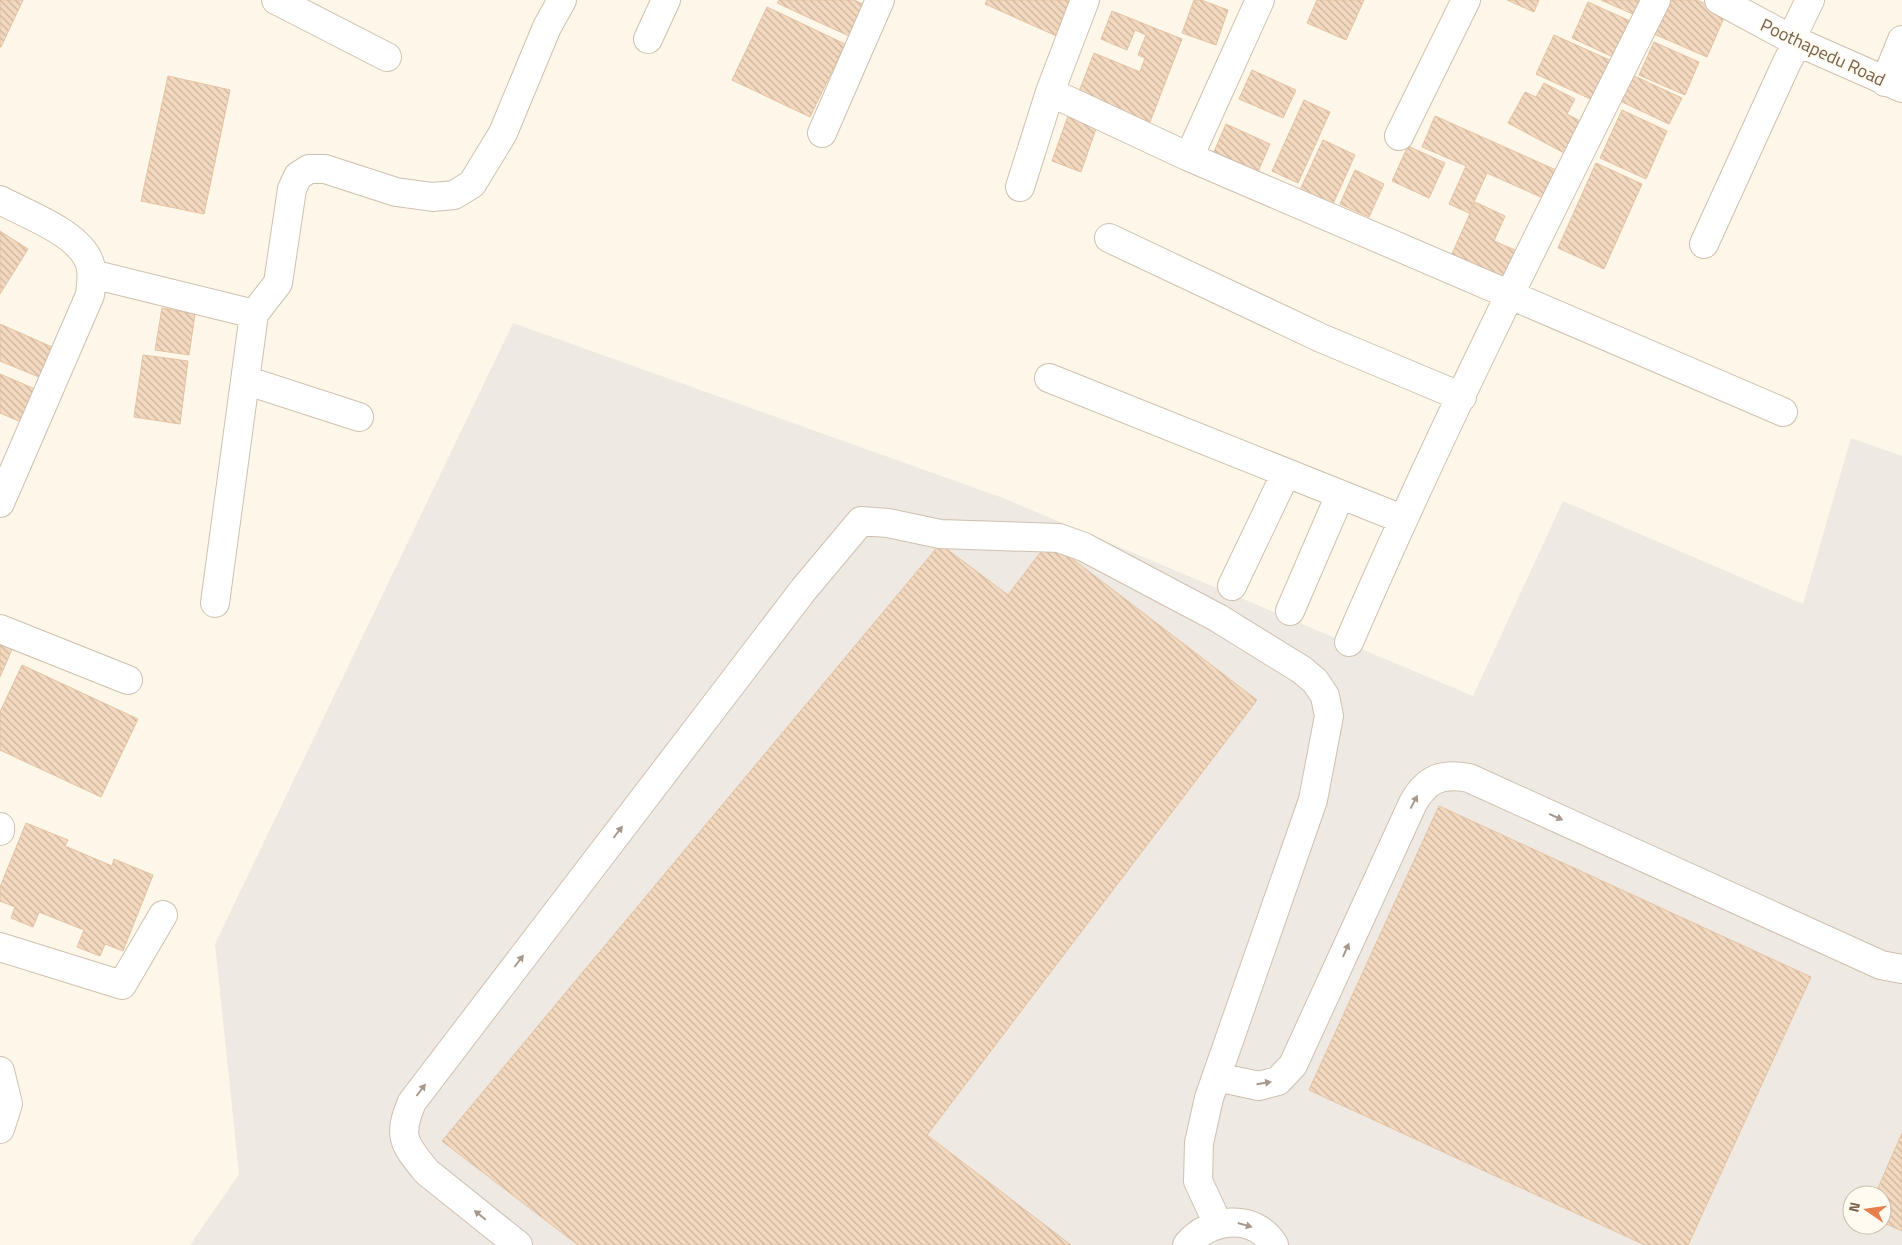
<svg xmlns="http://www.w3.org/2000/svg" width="1902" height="1245" font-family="'Titillium Web',sans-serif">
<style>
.industrial{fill:#eee9e2;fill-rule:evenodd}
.building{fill:url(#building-back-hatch);stroke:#e6c2a0}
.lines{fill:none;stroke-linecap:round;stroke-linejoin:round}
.minor-casing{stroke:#cfc0ae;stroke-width:30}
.minor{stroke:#fff;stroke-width:28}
.oneway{fill:#a7988b}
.labels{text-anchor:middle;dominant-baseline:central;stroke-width:4;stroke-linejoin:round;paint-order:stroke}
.street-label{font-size:18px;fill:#78604c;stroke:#fffbf0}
</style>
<defs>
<pattern id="building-back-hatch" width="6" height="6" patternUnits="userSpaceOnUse" patternTransform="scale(1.25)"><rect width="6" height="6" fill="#f3d9c0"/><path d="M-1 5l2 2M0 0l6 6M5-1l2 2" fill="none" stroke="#cab39e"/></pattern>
</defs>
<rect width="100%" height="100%" fill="#fdf7e9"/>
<path class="industrial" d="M 513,323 L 1003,498 L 1473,696 L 1563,501 L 1803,604 L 1851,438 L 1902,456 L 1902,1245 L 190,1245 L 239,1174 L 215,944 ZM 1852,1195 L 1882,1195 L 1882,1225 L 1852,1225 Z"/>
<path class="building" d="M 0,0 L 23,0 L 1,47 L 0,47 Z
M 779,0 L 854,0 L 863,4 L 849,36 L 777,3 Z
M 987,0 L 1078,0 L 1061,38 L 985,4 Z
M 1194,0 L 1201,0 L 1228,10 L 1216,45 L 1182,33 Z
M 1317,0 L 1364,0 L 1346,40 L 1307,23 Z
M 1507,0 L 1539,0 L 1534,12 Z
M 1601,0 L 1642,0 L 1635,15 Z
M 1669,0 L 1697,0 L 1726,13 L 1707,57 L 1654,34 Z
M 1588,2 L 1630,21 L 1613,57 L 1572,38 Z
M 767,7 L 845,44 L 810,117 L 732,80 Z
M 1112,11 L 1182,39 L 1150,122 L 1078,94 L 1094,53 L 1140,72 L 1145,58 L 1138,55 L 1146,35 L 1135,30 L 1127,50 L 1101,39 Z
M 1554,35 L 1612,61 L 1595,101 L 1536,74 Z
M 1654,42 L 1699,62 L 1685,95 L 1639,75 Z
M 1252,70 L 1296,90 L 1283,118 L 1239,99 Z
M 1632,75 L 1682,98 L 1669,124 L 1620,101 Z
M 168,76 L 230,90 L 204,214 L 141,201 Z
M 1544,83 L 1575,99 L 1567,114 L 1582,122 L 1566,154 L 1508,123 L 1525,92 L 1536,97 Z
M 1304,100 L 1330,112 L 1298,183 L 1272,171 Z
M 1622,110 L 1667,131 L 1646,179 L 1600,158 Z
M 1069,113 L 1098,123 L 1081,172 L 1052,161 Z
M 1435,116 L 1556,170 L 1543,198 L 1487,173 L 1469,213 L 1449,204 L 1466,166 L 1422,147 Z
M 1226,124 L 1270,144 L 1257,174 L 1213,154 Z
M 1323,140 L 1355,155 L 1333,204 L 1300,190 Z
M 1408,146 L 1445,163 L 1429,198 L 1392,181 Z
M 1596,163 L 1642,184 L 1604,269 L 1558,248 Z
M 1355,170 L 1384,184 L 1369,217 L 1340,204 Z
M 1475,202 L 1505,216 L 1494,241 L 1520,252 L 1508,279 L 1452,254 Z
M 0,231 L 28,249 L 0,294 Z
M 162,308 L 195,314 L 189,355 L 155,350 Z
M 0,324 L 59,350 L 46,380 L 0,361 Z
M 143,355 L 188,361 L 180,424 L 134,417 Z
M 0,374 L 42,392 L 28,425 L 0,413 Z
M 1049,541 L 1257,700 L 927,1135 L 1071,1245 L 578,1245 L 442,1141 L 940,544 L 1008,595 Z
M 0,642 L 13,647 L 0,677 Z
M 22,665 L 138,719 L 101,797 L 0,750 L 0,712 Z
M 1439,806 L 1811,977 L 1688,1245 L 1645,1245 L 1309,1090 Z
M 26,823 L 68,840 L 65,846 L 112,866 L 114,859 L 153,875 L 123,951 L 105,944 L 100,956 L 77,947 L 84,930 L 39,912 L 33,927 L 11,918 L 15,907 L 0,901 L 0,887 Z
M 1902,1133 L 1902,1231 L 1882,1222 L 1882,1195 L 1875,1195 Z"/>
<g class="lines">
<g class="minor-casing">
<path id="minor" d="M 276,0 L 387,57
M 1719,0 L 1791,39 L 1902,88
M 648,39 L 666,0
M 1791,39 L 1810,0
M 1885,82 L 1902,40
M 1050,92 L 1189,157 L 1783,412
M 822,133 L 880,0
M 1399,136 L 1466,0
M 1189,157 L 1260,0
M 1020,187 L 1050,92 L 1085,0
M 0,200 C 26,214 73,231 87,257 C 94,269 91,283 90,295 L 0,503
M 1109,238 L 1321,338 L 1462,397
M 1704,244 L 1787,62 L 1798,42
M 92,274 L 254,314 L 278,283 L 292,189 L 298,176 L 309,169 L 325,169 L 396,192 L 433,197 L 454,195 L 472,184 L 503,133 L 547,27 L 562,0
M 1049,378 L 1402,519
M 245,380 L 359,417
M 1232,586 L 1286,473
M 215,603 L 254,314
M 1290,611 L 1340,495
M 0,629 L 128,680
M 1349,642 C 1443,424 1550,212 1656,0
M 0,827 L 0,831
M 0,947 L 122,985 L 163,915
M 0,1071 L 8,1104 L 0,1129
M 1217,1077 L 1259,1086 L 1278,1081 L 1293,1065 L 1413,803 C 1427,778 1442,773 1469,778 L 1881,965 L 1902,969
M 518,1245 L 427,1172 C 404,1144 397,1137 412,1102 L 804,589 L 861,521 L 888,523 L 940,534 L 1059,538 L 1084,547 L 1218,618 L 1302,670 L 1315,681 L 1325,696 L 1329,716 L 1313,800 L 1209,1098 L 1199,1143 L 1198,1181 L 1218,1224
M 1187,1245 C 1209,1218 1254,1212 1274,1245"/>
</g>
<use href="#minor" class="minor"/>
</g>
<defs><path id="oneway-solid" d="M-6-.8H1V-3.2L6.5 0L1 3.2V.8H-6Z" transform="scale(1.25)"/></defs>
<g class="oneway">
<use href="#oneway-solid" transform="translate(1414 802) rotate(-62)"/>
<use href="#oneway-solid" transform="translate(1556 817) rotate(24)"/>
<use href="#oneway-solid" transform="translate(618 832) rotate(-53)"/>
<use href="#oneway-solid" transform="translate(1346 950) rotate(-66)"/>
<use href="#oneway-solid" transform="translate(519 961) rotate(-53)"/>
<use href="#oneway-solid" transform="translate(1264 1083) rotate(-9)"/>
<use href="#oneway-solid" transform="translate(421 1090) rotate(-53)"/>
<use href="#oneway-solid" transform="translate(480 1215) rotate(-141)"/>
<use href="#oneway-solid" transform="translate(1245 1225) rotate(16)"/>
</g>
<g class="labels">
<g class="street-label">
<text transform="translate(1823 52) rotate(25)">Poothapedu Road</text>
</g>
</g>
<g transform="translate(1867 1210) rotate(283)"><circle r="24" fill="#fffbf0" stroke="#c9bdae"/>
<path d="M0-4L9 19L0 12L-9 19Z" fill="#e77f4d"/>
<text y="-8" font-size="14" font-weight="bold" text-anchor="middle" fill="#78604c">N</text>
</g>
</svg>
